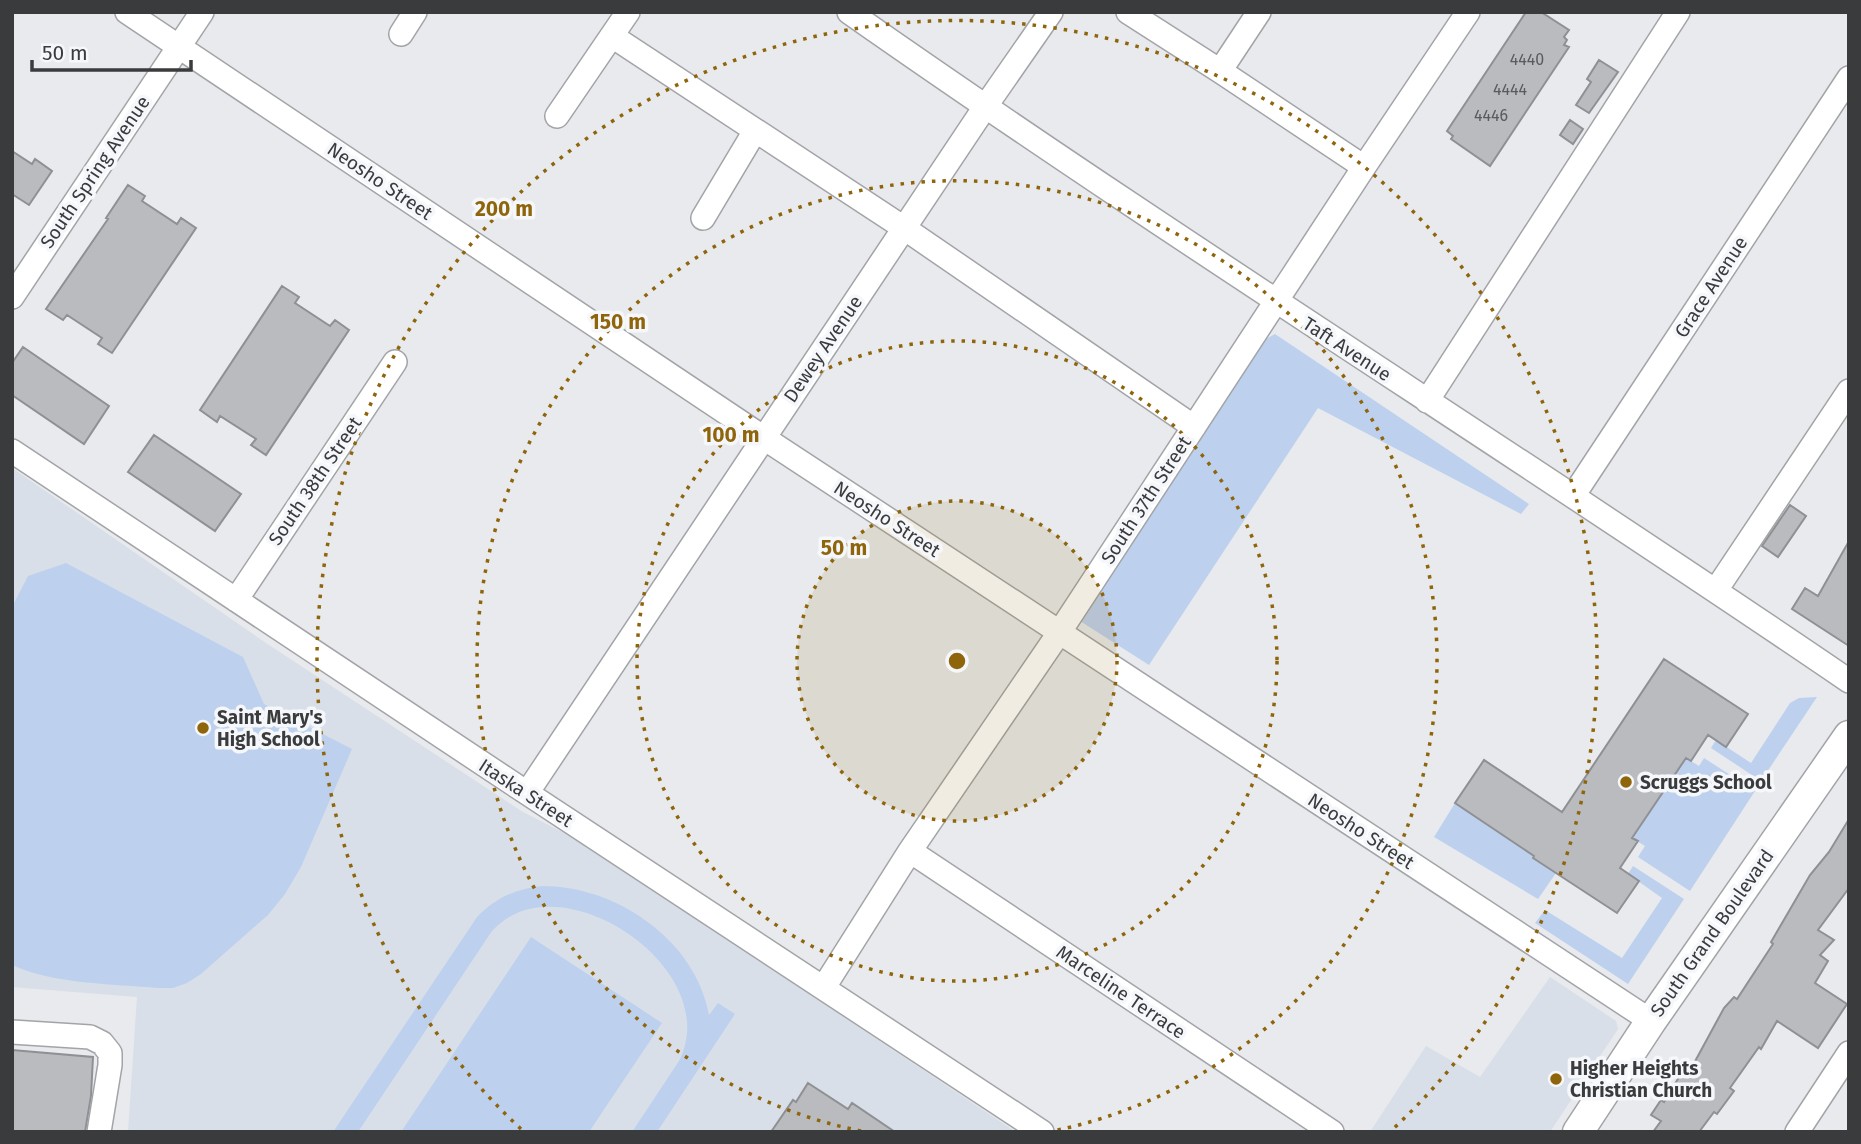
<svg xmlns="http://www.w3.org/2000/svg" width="1861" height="1144" font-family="'Fira Sans',sans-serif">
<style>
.built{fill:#d8dfe8}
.green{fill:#bdd1ee}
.building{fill:#b9bbbe;stroke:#8f9093;stroke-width:2}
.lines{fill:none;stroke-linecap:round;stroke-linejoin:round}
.minor-casing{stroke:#a2a4a7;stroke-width:26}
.major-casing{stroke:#a2a4a7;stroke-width:33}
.minor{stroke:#fff;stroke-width:23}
.major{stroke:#fff;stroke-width:30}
.ring{fill:none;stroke:#8f650c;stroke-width:3.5;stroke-dasharray:3.5 7}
.poi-dot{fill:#8f650c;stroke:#f5f7fa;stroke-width:2.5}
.labels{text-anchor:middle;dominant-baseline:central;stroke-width:7;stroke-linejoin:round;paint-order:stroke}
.number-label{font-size:16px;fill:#5a5b5c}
.street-label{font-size:19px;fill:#3a3b3c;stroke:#f5f7fa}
.poi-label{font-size:19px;font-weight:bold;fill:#3a3b3c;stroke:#f5f7fa;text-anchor:start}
.centre{fill:#8f650c;stroke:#f5f7fa;stroke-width:3.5}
.ring-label{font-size:21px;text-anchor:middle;font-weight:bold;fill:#8f650c;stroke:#f5f7fa;stroke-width:7;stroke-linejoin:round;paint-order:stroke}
</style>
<rect width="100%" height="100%" fill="#e8eaed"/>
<path class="built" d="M 12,468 L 266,643 L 523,812 L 578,840 L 1016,1132 L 128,1132 L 137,997 L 12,987 Z
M 1550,977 L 1616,1021 L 1618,1029 L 1550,1132 L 1370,1132 L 1426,1046 L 1480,1077 Z"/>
<path class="green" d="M 1275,334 L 1529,504 L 1521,514 L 1318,408 L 1149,665 L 1080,621 L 1264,340 Z
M 66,563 L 243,657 L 264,704 L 352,749 L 301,867 L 285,894 L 268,915 L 201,974 L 187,983 L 173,988 L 158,988 C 114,984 52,984 12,965 L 12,607 L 28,576 Z
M 1817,697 L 1761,781 L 1711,748 L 1716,740 L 1751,763 L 1790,703 L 1799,698 Z
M 1686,758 L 1699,766 L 1704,758 L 1755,791 L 1690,891 L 1638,857 L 1645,846 L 1632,838 Z
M 1455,803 L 1522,848 L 1537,851 L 1533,858 L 1556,873 L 1538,899 L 1434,837 Z
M 1633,866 L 1684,899 L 1628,984 L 1535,923 L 1545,910 L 1622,958 L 1662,898 L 1628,874 Z
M 543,886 C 616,886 696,940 709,1015 L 718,1003 L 735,1014 L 657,1132 L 632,1132 L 679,1061 C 719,982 604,891 529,909 C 515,912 503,920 492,931 L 358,1132 L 333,1132 L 477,917 C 495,898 517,888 543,886 Z
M 531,937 L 662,1023 L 589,1132 L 401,1132 Z"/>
<path class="building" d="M 1526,12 L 1541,12 L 1569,30 L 1564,37 L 1567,40 L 1564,45 L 1569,47 L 1490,166 L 1451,139 L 1453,136 L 1447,131 Z
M 1599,60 L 1618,72 L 1589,113 L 1576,105 L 1591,82 L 1587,79 Z
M 1570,120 L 1583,129 L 1573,144 L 1560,135 Z
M 12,151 L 32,164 L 35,159 L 52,171 L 29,205 L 12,194 Z
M 128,185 L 145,196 L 142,201 L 177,224 L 181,218 L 196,228 L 112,353 L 98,344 L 102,338 L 67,315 L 63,320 L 46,309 L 108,219 L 106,218 Z
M 282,286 L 299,297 L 295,303 L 330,326 L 335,320 L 349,330 L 266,455 L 251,445 L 256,439 L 220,416 L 217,422 L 200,410 Z
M 23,347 L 109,406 L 84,444 L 12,395 L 12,363 Z
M 154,435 L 241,494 L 215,531 L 128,472 Z
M 1790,505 L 1806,516 L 1778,557 L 1762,546 Z
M 1849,541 L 1849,646 L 1792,609 L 1805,588 L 1818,596 Z
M 1664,659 L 1748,714 L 1726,747 L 1708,735 L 1691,761 L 1686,758 L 1632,838 L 1638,841 L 1620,868 L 1639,881 L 1617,913 L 1533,858 L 1534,856 L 1455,803 L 1484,760 L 1562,812 Z
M 1849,819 L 1849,888 L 1818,930 L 1834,940 L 1820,955 L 1828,961 L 1815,983 L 1847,1004 L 1818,1048 L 1777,1021 L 1761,1049 L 1759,1047 L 1730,1088 L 1734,1091 L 1717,1114 L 1714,1112 L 1699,1132 L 1653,1132 L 1661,1121 L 1651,1115 L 1661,1100 L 1664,1102 L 1688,1062 L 1693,1065 L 1724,1008 L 1734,997 L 1737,999 L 1773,944 L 1771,942 L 1810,875 L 1829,852 Z
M 12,1050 L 93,1057 L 91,1096 L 85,1132 L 12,1132 Z
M 808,1083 L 848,1109 L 852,1103 L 895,1132 L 771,1132 L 793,1100 L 796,1102 Z"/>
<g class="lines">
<g class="minor-casing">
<path id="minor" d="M 127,12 L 764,438 L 1651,1021
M 849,12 C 1177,242 1518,455 1849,681
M 1128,12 L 1220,71 L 1364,167
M 401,34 L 415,12
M 612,36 L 904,228 L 1194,427
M 1220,71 L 1259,12
M 557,116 L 628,12
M 703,218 L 755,131
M 12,297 L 202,12
M 1427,401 L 1678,12
M 12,451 L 527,793 L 1042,1132
M 1573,496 L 1849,78
M 1716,590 L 1849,391
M 236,600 L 395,362
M 527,793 L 985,107 L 1051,12
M 910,851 L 1332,1132
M 824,987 L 910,851 L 1059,633 L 1364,167 L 1468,12
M 12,1032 L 90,1037 L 102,1043 L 110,1053 L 110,1065 L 99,1132
M 1797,1132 L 1849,1053"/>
</g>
<g class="major-casing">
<path id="major" d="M 1578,1132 L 1651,1021 L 1849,736"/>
</g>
<use href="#minor" class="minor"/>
<use href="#major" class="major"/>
</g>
<circle cx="957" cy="661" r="160" fill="#8f650c" fill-opacity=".12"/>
<g class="ring">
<circle cx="957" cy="661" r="160"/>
<circle cx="957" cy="661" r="320"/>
<path d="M861 1131A480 480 0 1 1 1053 1131"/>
<path d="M521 1129A640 640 0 1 1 1393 1129"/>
</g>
<g class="poi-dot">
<circle cx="203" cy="728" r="7"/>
<circle cx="1626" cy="782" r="7"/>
<circle cx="1556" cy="1079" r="7"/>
</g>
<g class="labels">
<g class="number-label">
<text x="1527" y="59">4440</text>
<text x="1510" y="89">4444</text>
<text x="1491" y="115">4446</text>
</g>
<g class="street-label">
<text transform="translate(95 172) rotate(-56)">South Spring Avenue</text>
<text transform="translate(380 181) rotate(34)">Neosho Street</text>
<text transform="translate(1711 287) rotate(-57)">Grace Avenue</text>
<text transform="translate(823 349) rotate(-56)">Dewey Avenue</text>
<text transform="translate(1347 349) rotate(33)">Taft Avenue</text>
<text transform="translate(315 481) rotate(-56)">South 38th Street</text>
<text transform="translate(1146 500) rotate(-57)">South 37th Street</text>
<text transform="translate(887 519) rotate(33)">Neosho Street</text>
<text transform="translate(526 793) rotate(33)">Itaska Street</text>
<text transform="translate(1361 831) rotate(33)">Neosho Street</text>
<text transform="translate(1712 933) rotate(-55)">South Grand Boulevard</text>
<text transform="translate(1121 992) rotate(34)">Marceline Terrace</text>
</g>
<g class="poi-label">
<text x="217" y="717">Saint Mary's<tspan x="217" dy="22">High School</tspan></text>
<text x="1640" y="782">Scruggs School</text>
<text x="1570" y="1068">Higher Heights<tspan x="1570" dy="22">Christian Church</tspan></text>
</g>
</g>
<circle cx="957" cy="661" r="10" class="centre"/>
<g class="ring-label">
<text x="504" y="216">200 m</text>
<text x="618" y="329">150 m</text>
<text x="731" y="442">100 m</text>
<text x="844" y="555">50 m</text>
</g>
<rect width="1861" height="1144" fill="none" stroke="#3a3b3c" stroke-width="28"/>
<path d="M32 60v10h159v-10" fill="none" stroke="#3a3b3c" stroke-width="3.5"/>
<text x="42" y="60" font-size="21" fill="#3a3b3c" stroke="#f5f7fa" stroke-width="5" paint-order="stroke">50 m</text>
</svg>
